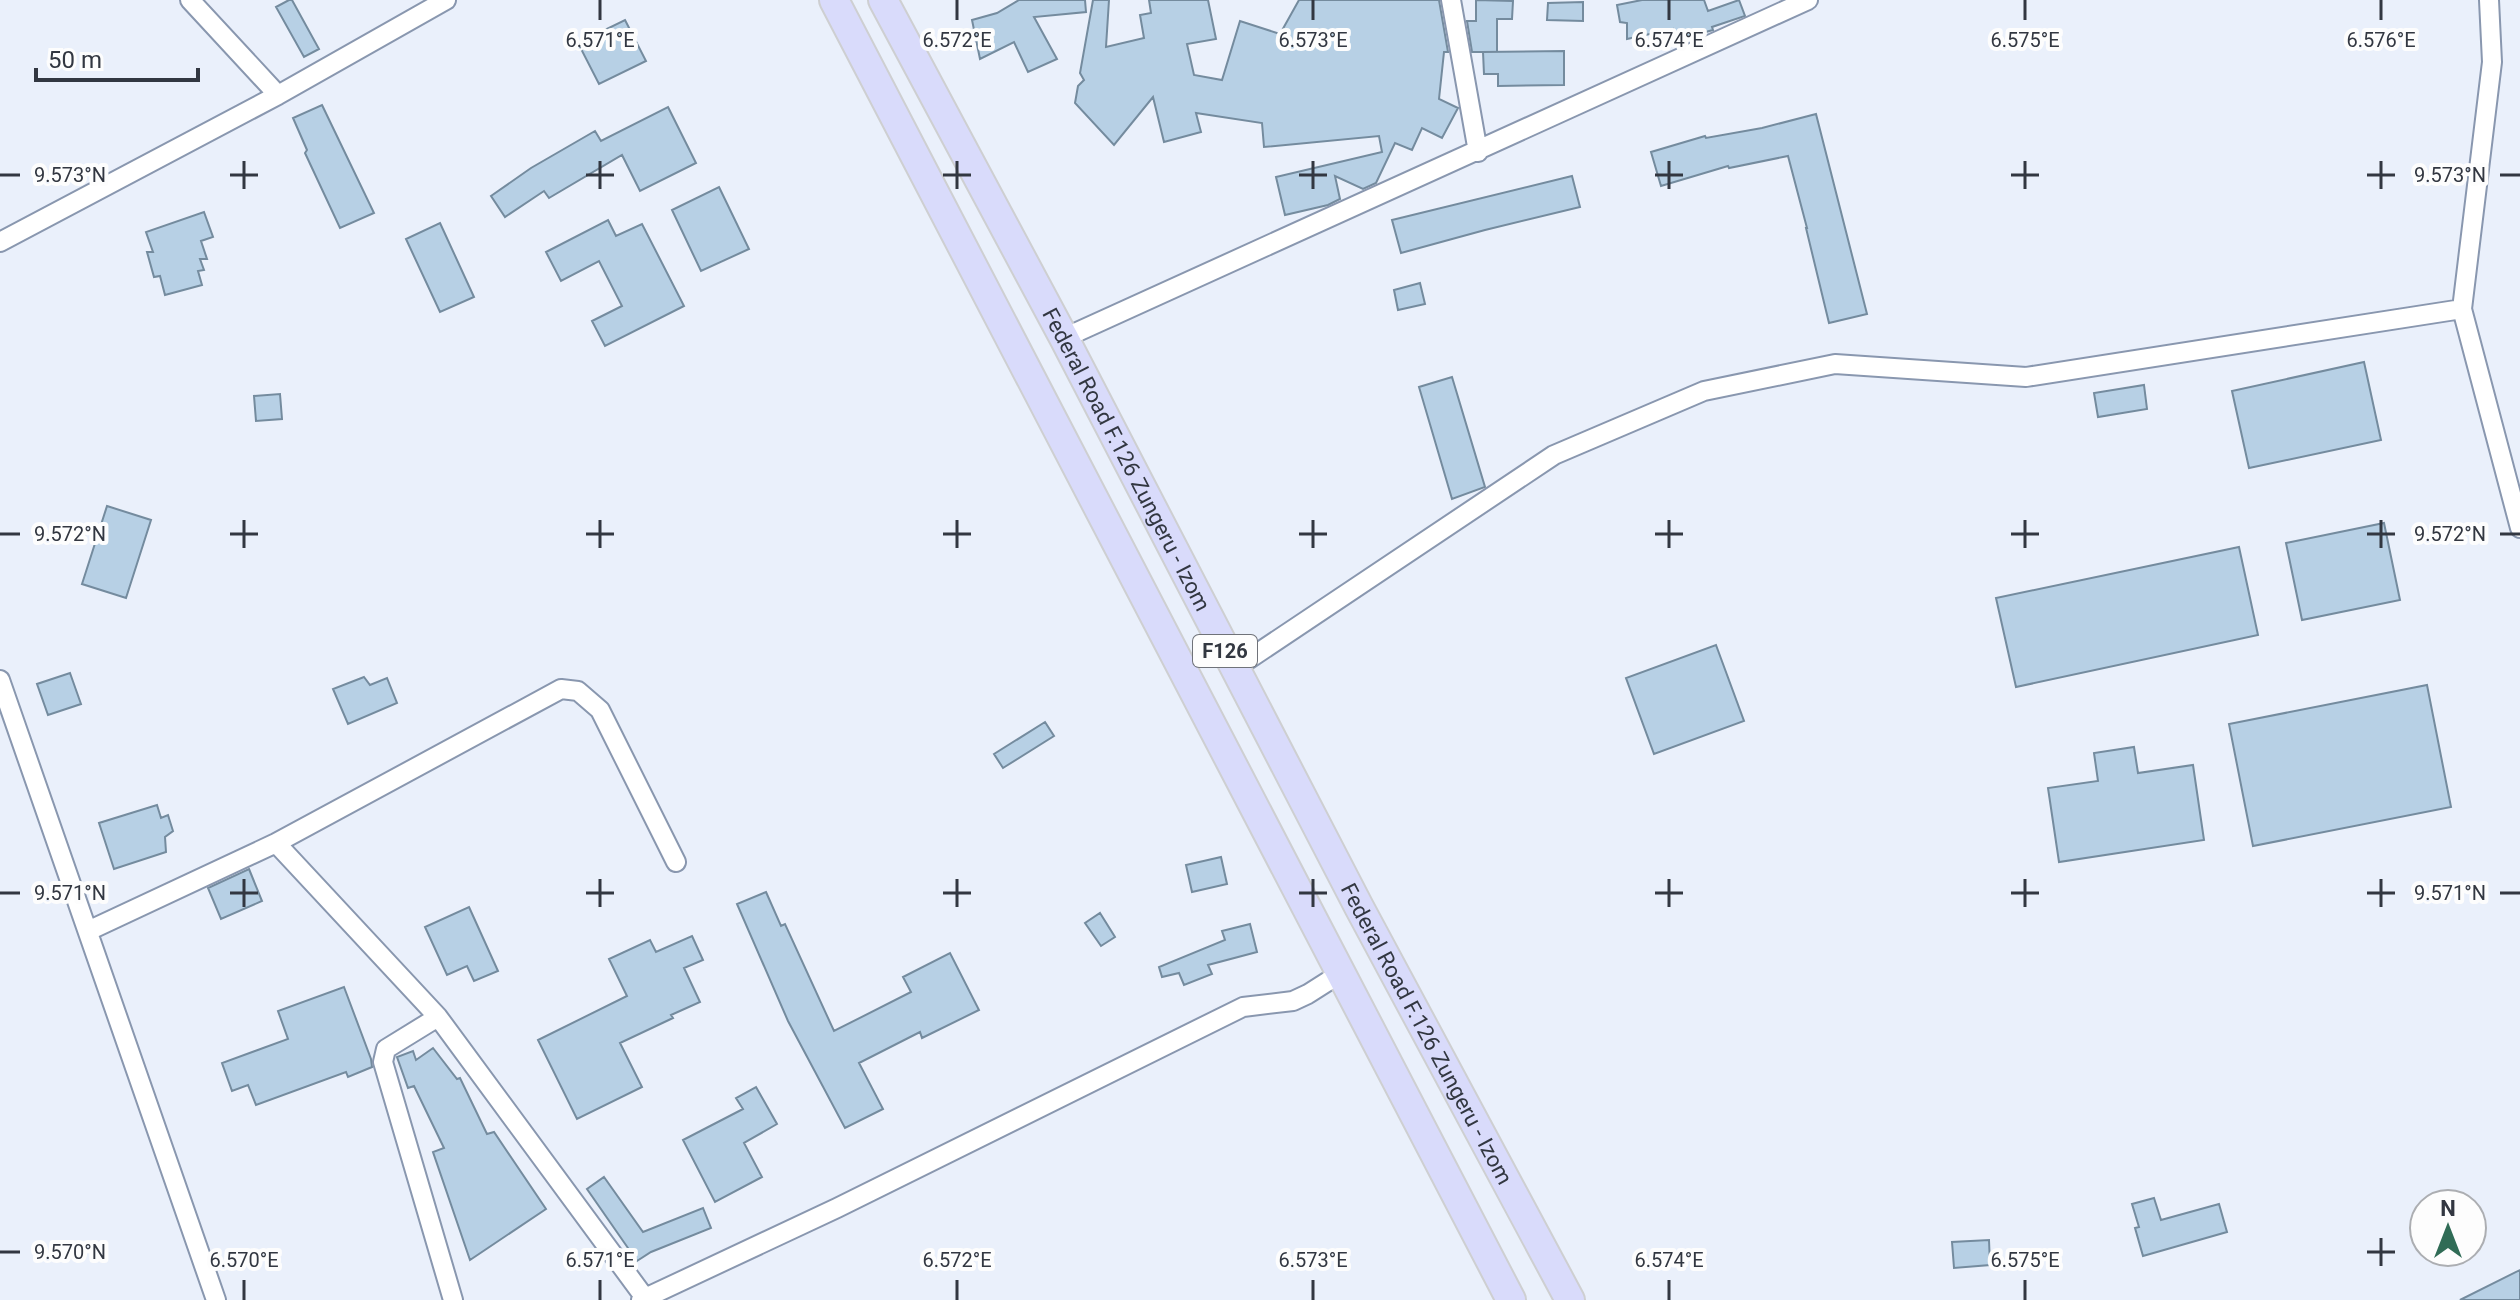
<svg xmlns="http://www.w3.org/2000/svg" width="2520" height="1300" font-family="Roboto,sans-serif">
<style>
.building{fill:#b7d0e5;stroke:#748b9e;stroke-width:2}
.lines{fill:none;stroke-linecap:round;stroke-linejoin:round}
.minor-casing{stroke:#8997af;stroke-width:22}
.primary-casing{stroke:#cecfd1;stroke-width:32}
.minor{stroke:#fff;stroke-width:18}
.primary{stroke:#d9dbfb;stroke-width:28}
.ticks{fill:none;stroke:#323741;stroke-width:3}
.labels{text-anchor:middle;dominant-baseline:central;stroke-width:8;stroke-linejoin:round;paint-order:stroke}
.shield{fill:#fdfdfd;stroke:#6f7279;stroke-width:2}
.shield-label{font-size:20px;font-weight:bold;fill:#323741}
.street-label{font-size:22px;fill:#323741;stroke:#fdfdfd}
.ticks-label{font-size:20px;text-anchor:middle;fill:#323741;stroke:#fdfdfd;stroke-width:8;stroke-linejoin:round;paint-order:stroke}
</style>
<rect width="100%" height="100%" fill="#eaf0fb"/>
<path class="building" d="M 289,0 L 292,0 L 319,49 L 304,57 L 276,7 Z
M 1019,0 L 1085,0 L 1086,12 L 1034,17 L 1057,59 L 1028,72 L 1014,42 L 980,59 L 972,20 L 997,13 Z
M 1093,0 L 1109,0 L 1106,47 L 1144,38 L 1140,15 L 1151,13 L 1149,0 L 1208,0 L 1216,39 L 1187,44 L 1194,75 L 1222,80 L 1240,21 L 1280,34 L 1299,0 L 1439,0 L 1448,52 L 1444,52 L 1439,99 L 1458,108 L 1442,138 L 1422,128 L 1412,150 L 1395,143 L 1376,183 L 1363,189 L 1335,176 L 1340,199 L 1328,205 L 1285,215 L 1276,177 L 1382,152 L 1379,136 L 1264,147 L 1262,123 L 1196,113 L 1201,132 L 1164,142 L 1153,97 L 1114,145 L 1075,103 L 1078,86 L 1084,80 L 1080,73 Z
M 1476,0 L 1513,1 L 1512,19 L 1497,19 L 1497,52 L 1472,52 L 1467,21 L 1476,21 Z
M 1642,0 L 1704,0 L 1708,11 L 1739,0 L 1745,16 L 1712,27 L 1713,30 L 1676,40 L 1673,29 L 1627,39 L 1627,23 L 1620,22 L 1617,5 Z
M 1583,2 L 1583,21 L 1547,20 L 1548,3 Z
M 625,20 L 646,61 L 599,84 L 578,43 Z
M 1564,51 L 1564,85 L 1498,86 L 1498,74 L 1484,74 L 1483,52 Z
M 322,105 L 374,213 L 340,228 L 305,153 L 307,150 L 293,118 Z
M 668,107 L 696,163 L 640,191 L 622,155 L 549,198 L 544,191 L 505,217 L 491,196 L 531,168 L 595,131 L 601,141 Z
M 1816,114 L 1867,314 L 1829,323 L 1806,228 L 1807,228 L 1788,156 L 1729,168 L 1728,166 L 1661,186 L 1651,152 L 1705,136 L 1706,138 L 1762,128 Z
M 1572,176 L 1580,207 L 1485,230 L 1401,253 L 1392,220 Z
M 719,187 L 749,249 L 701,271 L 672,210 Z
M 204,212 L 213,237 L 201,241 L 207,259 L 200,259 L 204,270 L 198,271 L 202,285 L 165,295 L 160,276 L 154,277 L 147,252 L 153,252 L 146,232 Z
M 608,220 L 616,236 L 642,224 L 684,306 L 605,346 L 592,321 L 622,306 L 599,261 L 561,281 L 546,252 Z
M 440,223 L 474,297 L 440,312 L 406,239 Z
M 1420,283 L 1425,304 L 1398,310 L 1394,290 Z
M 2364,362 L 2381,440 L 2249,468 L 2232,391 Z
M 1452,377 L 1485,487 L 1452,499 L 1419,387 Z
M 2144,385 L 2147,409 L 2098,417 L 2094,393 Z
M 280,394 L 282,419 L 256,421 L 254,396 Z
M 107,506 L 151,520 L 126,598 L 82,584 Z
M 2384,523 L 2400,600 L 2302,620 L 2286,543 Z
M 2239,547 L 2258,635 L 2016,687 L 1996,598 Z
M 1716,645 L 1744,721 L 1654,754 L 1626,678 Z
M 70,673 L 81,704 L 48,715 L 37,684 Z
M 364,677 L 370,685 L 387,678 L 397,703 L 348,724 L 333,689 Z
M 2427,685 L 2451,807 L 2253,846 L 2229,724 Z
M 1045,722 L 1054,736 L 1003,768 L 994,754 Z
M 2134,747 L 2138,773 L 2193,765 L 2204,840 L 2059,862 L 2048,788 L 2098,781 L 2094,753 Z
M 157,805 L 161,818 L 168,815 L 173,831 L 165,837 L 166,852 L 114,869 L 99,823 Z
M 1221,857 L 1227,884 L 1192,892 L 1186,865 Z
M 249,869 L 262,901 L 221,919 L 208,888 Z
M 766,892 L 781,926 L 785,924 L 834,1031 L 911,992 L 903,977 L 950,953 L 979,1010 L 922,1038 L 920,1032 L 859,1063 L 883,1109 L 845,1128 L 788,1021 L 737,904 Z
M 469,907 L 498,971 L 474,981 L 467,966 L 447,975 L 425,927 Z
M 1100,913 L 1115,937 L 1101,946 L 1085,923 Z
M 1250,924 L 1257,952 L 1208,965 L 1212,974 L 1184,985 L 1179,973 L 1162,977 L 1159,967 L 1225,940 L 1222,931 Z
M 692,936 L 703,960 L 684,968 L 700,1002 L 671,1015 L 673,1018 L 620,1043 L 642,1087 L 577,1119 L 538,1040 L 627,996 L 609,959 L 650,940 L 656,952 Z
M 344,987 L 371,1059 L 372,1067 L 348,1077 L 346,1072 L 256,1105 L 248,1085 L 232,1091 L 222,1063 L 288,1039 L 278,1011 Z
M 433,1048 L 457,1079 L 460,1078 L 487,1134 L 494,1132 L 546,1209 L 470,1260 L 433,1152 L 444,1148 L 414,1086 L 408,1088 L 397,1057 L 413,1051 L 416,1060 Z
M 756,1087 L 777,1124 L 744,1143 L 762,1177 L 715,1202 L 683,1140 L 743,1109 L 736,1098 Z
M 604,1177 L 643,1232 L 703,1208 L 711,1228 L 651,1252 L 637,1261 L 587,1189 Z
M 2154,1198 L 2161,1220 L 2219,1204 L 2227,1232 L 2143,1256 L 2135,1228 L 2139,1227 L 2132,1204 Z
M 1989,1240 L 1990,1265 L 1954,1268 L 1952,1242 Z
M 2520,1270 L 2520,1300 L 2460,1300 Z"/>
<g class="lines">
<g class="minor-casing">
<path id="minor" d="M 190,0 L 278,95
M 1451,0 L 1478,152
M 2489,0 L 2492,62 L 2462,309 L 2520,528
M 0,242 L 278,95 L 446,0
M 1064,338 L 1808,0
M 1234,669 L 1554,455 L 1704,391 L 1835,364 L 2026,377 L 2462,309
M 0,680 L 216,1300
M 276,843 L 438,1017 L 645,1298
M 88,931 L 276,843 L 561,689 L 578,691 L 600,710 L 676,862
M 438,1017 L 386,1049 L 383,1062 L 453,1300
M 641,1300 L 837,1208 L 1243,1007 L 1293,1001 L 1308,994 L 1341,973"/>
</g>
<g class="primary-casing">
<g id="primary">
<path d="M 834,0 L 1511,1300"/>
<path id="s1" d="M 883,0 L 1064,338 L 1359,907 L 1570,1300"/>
</g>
</g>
<use href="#minor" class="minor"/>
<use href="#primary" class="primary"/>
</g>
<path class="ticks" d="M 600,0 L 600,20M 957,0 L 957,20M 1313,0 L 1313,20M 1669,0 L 1669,20M 2025,0 L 2025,20M 2381,0 L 2381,20M 244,161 L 244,189M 600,161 L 600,189M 957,161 L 957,189M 1313,161 L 1313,189M 1669,161 L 1669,189M 2025,161 L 2025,189M 2381,161 L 2381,189M 0,175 L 20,175M 230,175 L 258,175M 586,175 L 614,175M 943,175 L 971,175M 1299,175 L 1327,175M 1655,175 L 1683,175M 2011,175 L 2039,175M 2367,175 L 2395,175M 2500,175 L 2520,175M 244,520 L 244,548M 600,520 L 600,548M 957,520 L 957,548M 1313,520 L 1313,548M 1669,520 L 1669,548M 2025,520 L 2025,548M 2381,520 L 2381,548M 0,534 L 20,534M 230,534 L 258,534M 586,534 L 614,534M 943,534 L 971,534M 1299,534 L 1327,534M 1655,534 L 1683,534M 2011,534 L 2039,534M 2367,534 L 2395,534M 2500,534 L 2520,534M 244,879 L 244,907M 600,879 L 600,907M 957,879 L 957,907M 1313,879 L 1313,907M 1669,879 L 1669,907M 2025,879 L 2025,907M 2381,879 L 2381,907M 0,893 L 20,893M 230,893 L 258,893M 586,893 L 614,893M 943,893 L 971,893M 1299,893 L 1327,893M 1655,893 L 1683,893M 2011,893 L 2039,893M 2367,893 L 2395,893M 2500,893 L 2520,893M 2381,1238 L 2381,1266M 0,1252 L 20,1252M 2367,1252 L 2395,1252M 244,1280 L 244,1300M 600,1280 L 600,1300M 957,1280 L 957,1300M 1313,1280 L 1313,1300M 1669,1280 L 1669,1300M 2025,1280 L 2025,1300"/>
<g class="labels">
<rect class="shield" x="1193" y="635" width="64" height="32" rx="6"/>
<g class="shield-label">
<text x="1225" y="651">F126</text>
</g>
<g class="street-label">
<text stroke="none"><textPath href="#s1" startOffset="520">Federal Road F.126 Zungeru - Izom</textPath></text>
<text stroke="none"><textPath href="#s1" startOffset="1168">Federal Road F.126 Zungeru - Izom</textPath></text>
</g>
</g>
<g class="ticks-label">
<text x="600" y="47">6.571°E</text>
<text x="957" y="47">6.572°E</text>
<text x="1313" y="47">6.573°E</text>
<text x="1669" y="47">6.574°E</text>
<text x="2025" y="47">6.575°E</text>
<text x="2381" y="47">6.576°E</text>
<text x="70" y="182">9.573°N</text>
<text x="2450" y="182">9.573°N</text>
<text x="70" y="541">9.572°N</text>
<text x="2450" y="541">9.572°N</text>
<text x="70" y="900">9.571°N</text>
<text x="2450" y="900">9.571°N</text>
<text x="70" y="1259">9.570°N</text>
<text x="244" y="1267">6.570°E</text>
<text x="600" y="1267">6.571°E</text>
<text x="957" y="1267">6.572°E</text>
<text x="1313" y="1267">6.573°E</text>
<text x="1669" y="1267">6.574°E</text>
<text x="2025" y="1267">6.575°E</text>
</g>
<g transform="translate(2448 1228)"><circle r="38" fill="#fdfdfd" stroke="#acaeb2" stroke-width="2"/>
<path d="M0-6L14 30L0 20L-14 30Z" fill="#306c56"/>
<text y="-12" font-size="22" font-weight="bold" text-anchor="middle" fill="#323741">N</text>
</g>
<path d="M36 68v12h162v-12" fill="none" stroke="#323741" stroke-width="4"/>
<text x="48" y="68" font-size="24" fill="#323741" stroke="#fdfdfd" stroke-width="6" paint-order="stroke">50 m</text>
</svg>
